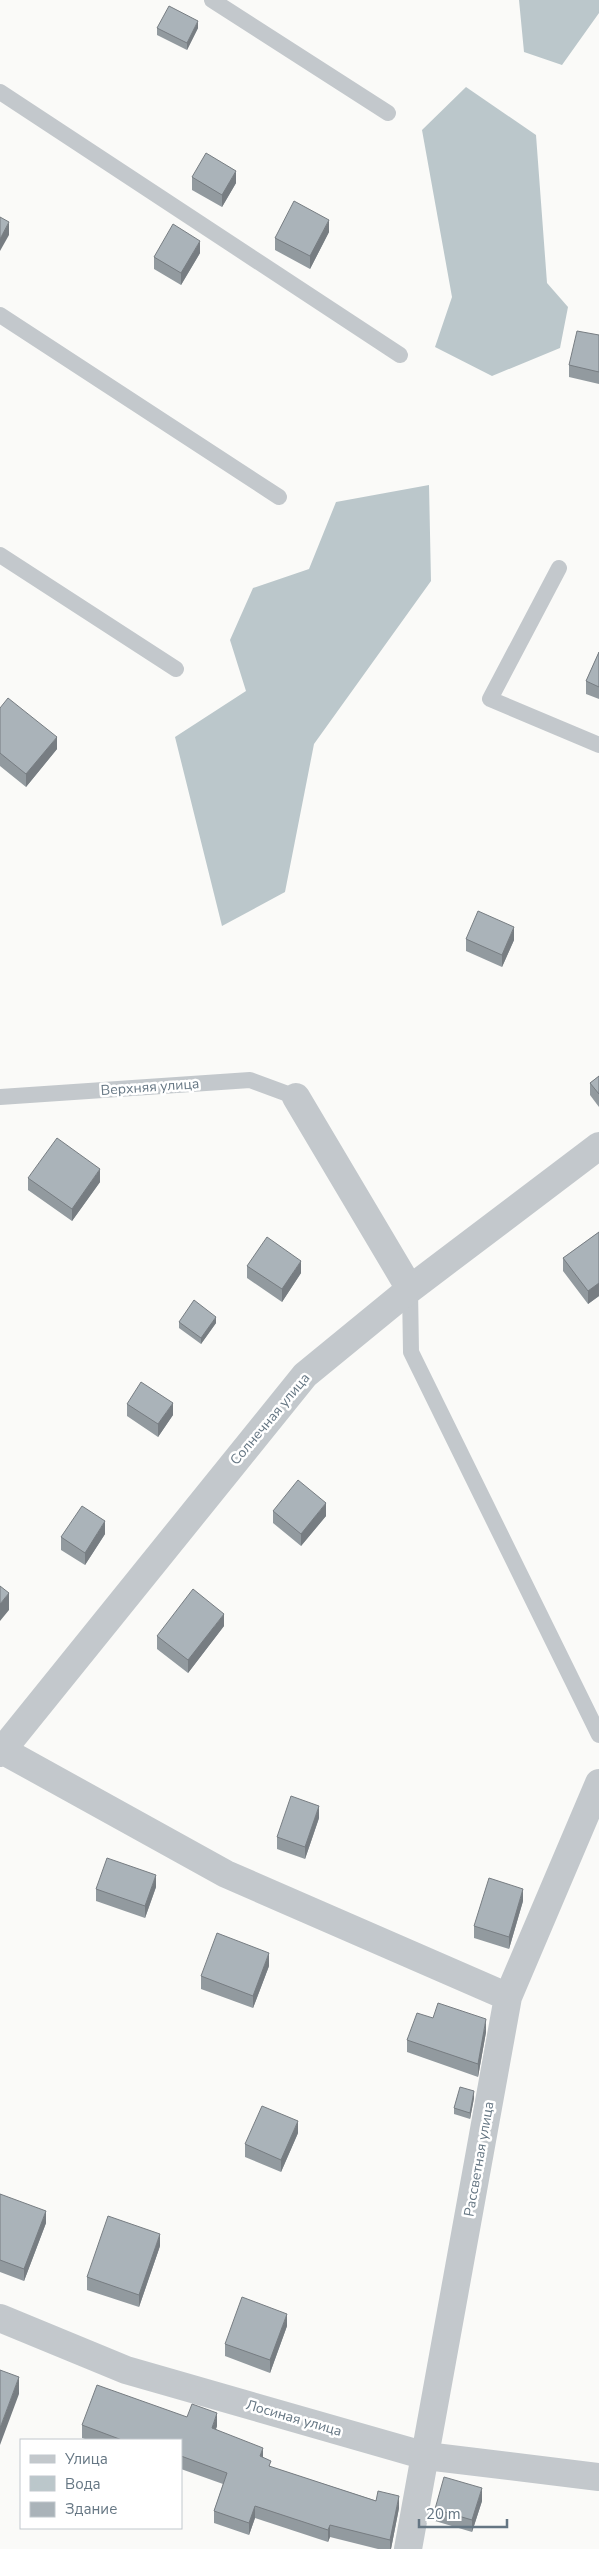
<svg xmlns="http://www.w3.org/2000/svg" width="599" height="2549" font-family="'Nunito Sans',sans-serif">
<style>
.water{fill:#bbc7cb}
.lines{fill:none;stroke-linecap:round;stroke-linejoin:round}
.service{stroke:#c3c8cc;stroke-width:16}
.minor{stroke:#c3c8cc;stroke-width:28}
.wall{fill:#929a9f}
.shaded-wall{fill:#777d82}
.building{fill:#aab3b9;stroke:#777d82}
.labels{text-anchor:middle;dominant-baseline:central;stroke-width:5;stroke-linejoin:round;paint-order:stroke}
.street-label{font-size:14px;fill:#657683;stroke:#fff}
</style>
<rect width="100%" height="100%" fill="#fafaf8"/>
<path class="water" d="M 519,0 L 599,0 L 599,13 L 562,65 L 524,52 Z
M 466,87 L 536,135 L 547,283 L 568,307 L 560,348 L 492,376 L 435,347 L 452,297 L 422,130 Z
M 429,485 L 431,581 L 314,744 L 285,892 L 222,926 L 175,737 L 246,691 L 230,640 L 253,588 L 309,569 L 336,502 Z"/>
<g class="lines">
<path class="service" d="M 212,0 L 388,113
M 0,92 L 400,355
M 0,315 L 279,497
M 0,555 L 176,669
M 559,568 L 490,699 L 599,745
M 0,1097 L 250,1080 L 296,1097
M 410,1289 L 411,1352 L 599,1735"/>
<path class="minor" d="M 296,1097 L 410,1289
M 2,1750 L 226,1874 L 508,1997
M 0,1753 L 305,1375 L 410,1289 L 599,1146
M 0,2318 L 126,2370 L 426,2456 L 599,2477
M 408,2549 L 508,1997 L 599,1783"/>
</g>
<path class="wall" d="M 157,28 L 198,28 L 187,50 L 157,35 Z
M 192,177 L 236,183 L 222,207 L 192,190 Z
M 329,232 L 310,269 L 275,250 L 275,238 Z
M 200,253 L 181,285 L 154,269 L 154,257 Z
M 599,335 L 599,384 L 569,377 L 569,365 Z
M 599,652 L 599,699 L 586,694 L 586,681 Z
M 0,708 L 57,749 L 26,787 L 0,766 Z
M 466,939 L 514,940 L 502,967 L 466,951 Z
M 599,1076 L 599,1107 L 590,1095 L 590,1083 Z
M 28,1178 L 100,1182 L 72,1221 L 28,1190 Z
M 599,1232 L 599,1296 L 588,1304 L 563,1271 L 563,1258 Z
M 247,1266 L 301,1273 L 282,1302 L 247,1278 Z
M 179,1322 L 216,1323 L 201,1344 L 179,1328 Z
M 127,1404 L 173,1415 L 158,1437 L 127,1416 Z
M 273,1511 L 326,1516 L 301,1546 L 273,1523 Z
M 105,1534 L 85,1565 L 61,1550 L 61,1537 Z
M 224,1626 L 188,1673 L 157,1649 L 157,1636 Z
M 319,1818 L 305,1859 L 277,1849 L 277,1837 Z
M 156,1887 L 145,1918 L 96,1901 L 96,1889 Z
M 523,1901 L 509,1949 L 474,1938 L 474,1926 Z
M 269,1966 L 253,2008 L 201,1989 L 201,1976 Z
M 486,2032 L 478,2077 L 407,2052 L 407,2040 Z
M 474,2098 L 470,2119 L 454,2114 L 454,2108 Z
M 298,2133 L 281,2172 L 245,2157 L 245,2144 Z
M 0,2194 L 46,2223 L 24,2281 L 0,2272 Z
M 160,2246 L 139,2307 L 87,2290 L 87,2277 Z
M 287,2326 L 270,2373 L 225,2356 L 225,2344 Z
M 187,2417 L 217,2426 L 216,2429 L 263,2458 L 271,2467 L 399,2508 L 391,2549 L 378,2549 L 330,2537 L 328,2542 L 255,2518 L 249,2535 L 214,2523 L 214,2511 L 223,2484 L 181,2469 L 181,2440 L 88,2440 L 82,2438 L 82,2425 Z
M 482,2501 L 472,2532 L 435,2521 L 435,2509 Z"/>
<path class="shaded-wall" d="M 198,21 L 198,28 L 187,50 L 187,43 Z
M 236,171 L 236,183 L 222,207 L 222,195 Z
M 329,220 L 329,232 L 310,269 L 310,256 Z
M 9,222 L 9,235 L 0,251 L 0,239 Z
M 200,241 L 200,253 L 181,285 L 181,273 Z
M 57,737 L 57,749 L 26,787 L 26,774 Z
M 514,927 L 514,940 L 502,967 L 502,955 Z
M 100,1169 L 100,1182 L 72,1221 L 72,1209 Z
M 301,1261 L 301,1273 L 282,1302 L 282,1289 Z
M 599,1283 L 599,1296 L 588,1304 L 588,1291 Z
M 216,1317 L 216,1323 L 201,1344 L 201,1338 Z
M 173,1403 L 173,1415 L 158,1437 L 158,1424 Z
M 326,1503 L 326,1516 L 301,1546 L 301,1534 Z
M 105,1521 L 105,1534 L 85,1565 L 85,1553 Z
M 9,1593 L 9,1610 L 0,1621 L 0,1604 Z
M 224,1614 L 224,1626 L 188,1673 L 188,1660 Z
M 319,1806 L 319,1818 L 305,1859 L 305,1847 Z
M 156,1875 L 156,1887 L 145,1918 L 145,1906 Z
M 523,1889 L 523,1901 L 509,1949 L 509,1937 Z
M 269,1953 L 269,1966 L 253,2008 L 253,1996 Z
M 486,2019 L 486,2032 L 478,2077 L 478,2064 Z
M 474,2091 L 474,2098 L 470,2119 L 470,2113 Z
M 298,2121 L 298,2133 L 281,2172 L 281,2160 Z
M 46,2211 L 46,2223 L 24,2281 L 24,2269 Z
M 160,2234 L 160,2246 L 139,2307 L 139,2295 Z
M 287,2314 L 287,2326 L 270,2373 L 270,2360 Z
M 19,2377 L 19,2394 L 0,2445 L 0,2428 Z
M 217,2413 L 217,2426 L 212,2440 L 212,2428 Z
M 263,2448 L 263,2461 L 260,2456 Z
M 482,2488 L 482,2501 L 472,2532 L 472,2520 Z
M 399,2496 L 399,2508 L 391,2549 L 390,2549 L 390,2540 Z
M 255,2506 L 255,2518 L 249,2535 L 249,2523 Z
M 330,2525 L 330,2537 L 328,2542 L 328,2530 Z"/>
<path class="building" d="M 169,6 L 198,21 L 187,43 L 157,28 Z
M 206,153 L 236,171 L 222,195 L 192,177 Z
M 294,201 L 329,220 L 310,256 L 275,238 Z
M 0,217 L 9,222 L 0,239 Z
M 173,224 L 200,241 L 181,273 L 154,257 Z
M 577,331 L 599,335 L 599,372 L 569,365 Z
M 599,652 L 599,687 L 586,681 Z
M 8,698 L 57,737 L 26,774 L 0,753 L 0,708 Z
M 478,911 L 514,927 L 502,955 L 466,939 Z
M 599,1076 L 599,1094 L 590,1083 Z
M 57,1138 L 100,1169 L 72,1209 L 28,1178 Z
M 599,1232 L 599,1283 L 588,1291 L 563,1258 Z
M 267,1237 L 301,1261 L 282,1289 L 247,1266 Z
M 194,1300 L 216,1317 L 201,1338 L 179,1322 Z
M 141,1382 L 173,1403 L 158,1424 L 127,1404 Z
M 298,1480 L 326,1503 L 301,1534 L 273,1511 Z
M 82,1506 L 105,1521 L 85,1553 L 61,1537 Z
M 0,1586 L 9,1593 L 0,1604 Z
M 193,1589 L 224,1614 L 188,1660 L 157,1636 Z
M 291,1796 L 319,1806 L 305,1847 L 277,1837 Z
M 107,1858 L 156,1875 L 145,1906 L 96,1889 Z
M 489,1878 L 523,1889 L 509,1937 L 474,1926 Z
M 217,1933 L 269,1953 L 253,1996 L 201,1976 Z
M 438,2003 L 486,2019 L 478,2064 L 407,2040 L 417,2013 L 433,2018 Z
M 460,2087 L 474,2091 L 470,2113 L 454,2108 Z
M 262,2106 L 298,2121 L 281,2160 L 245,2144 Z
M 0,2194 L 46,2211 L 24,2269 L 0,2260 Z
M 108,2216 L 160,2234 L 139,2295 L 87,2277 Z
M 242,2297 L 287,2314 L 270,2360 L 225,2344 Z
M 0,2370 L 19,2377 L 0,2428 Z
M 97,2385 L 187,2417 L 192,2404 L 217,2413 L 212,2428 L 263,2448 L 260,2456 L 271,2461 L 269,2466 L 376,2501 L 378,2491 L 399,2496 L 390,2540 L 330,2525 L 328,2530 L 255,2506 L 249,2523 L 214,2511 L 227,2473 L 181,2456 L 181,2440 L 122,2440 L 82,2425 Z
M 444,2477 L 482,2488 L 472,2520 L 435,2509 Z"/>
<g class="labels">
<g class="street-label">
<text transform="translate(150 1087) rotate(-4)">Верхняя улица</text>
<text transform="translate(270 1419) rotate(-50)">Солнечная улица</text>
<text transform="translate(479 2159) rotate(-80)">Рассветная улица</text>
<text transform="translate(294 2418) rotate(16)">Лосиная улица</text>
</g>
</g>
<rect x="20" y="2439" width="162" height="90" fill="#ffffff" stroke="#c1c8cd"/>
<rect x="30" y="2455" width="25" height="8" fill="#c3c8cc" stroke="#c1c8cd"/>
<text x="65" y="2464" font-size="15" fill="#657683">Улица</text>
<rect x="30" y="2476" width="25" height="15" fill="#bbc7cb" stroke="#c1c8cd"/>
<text x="65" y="2489" font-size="15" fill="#657683">Вода</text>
<rect x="30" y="2502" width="25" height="15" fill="#aab3b9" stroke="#c1c8cd"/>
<text x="65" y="2514" font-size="15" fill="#657683">Здание</text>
<path d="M419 2519v8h88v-8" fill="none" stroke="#657683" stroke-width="2.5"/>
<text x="426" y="2519" font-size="15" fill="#657683" stroke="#ffffff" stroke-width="4" paint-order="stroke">20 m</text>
</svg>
